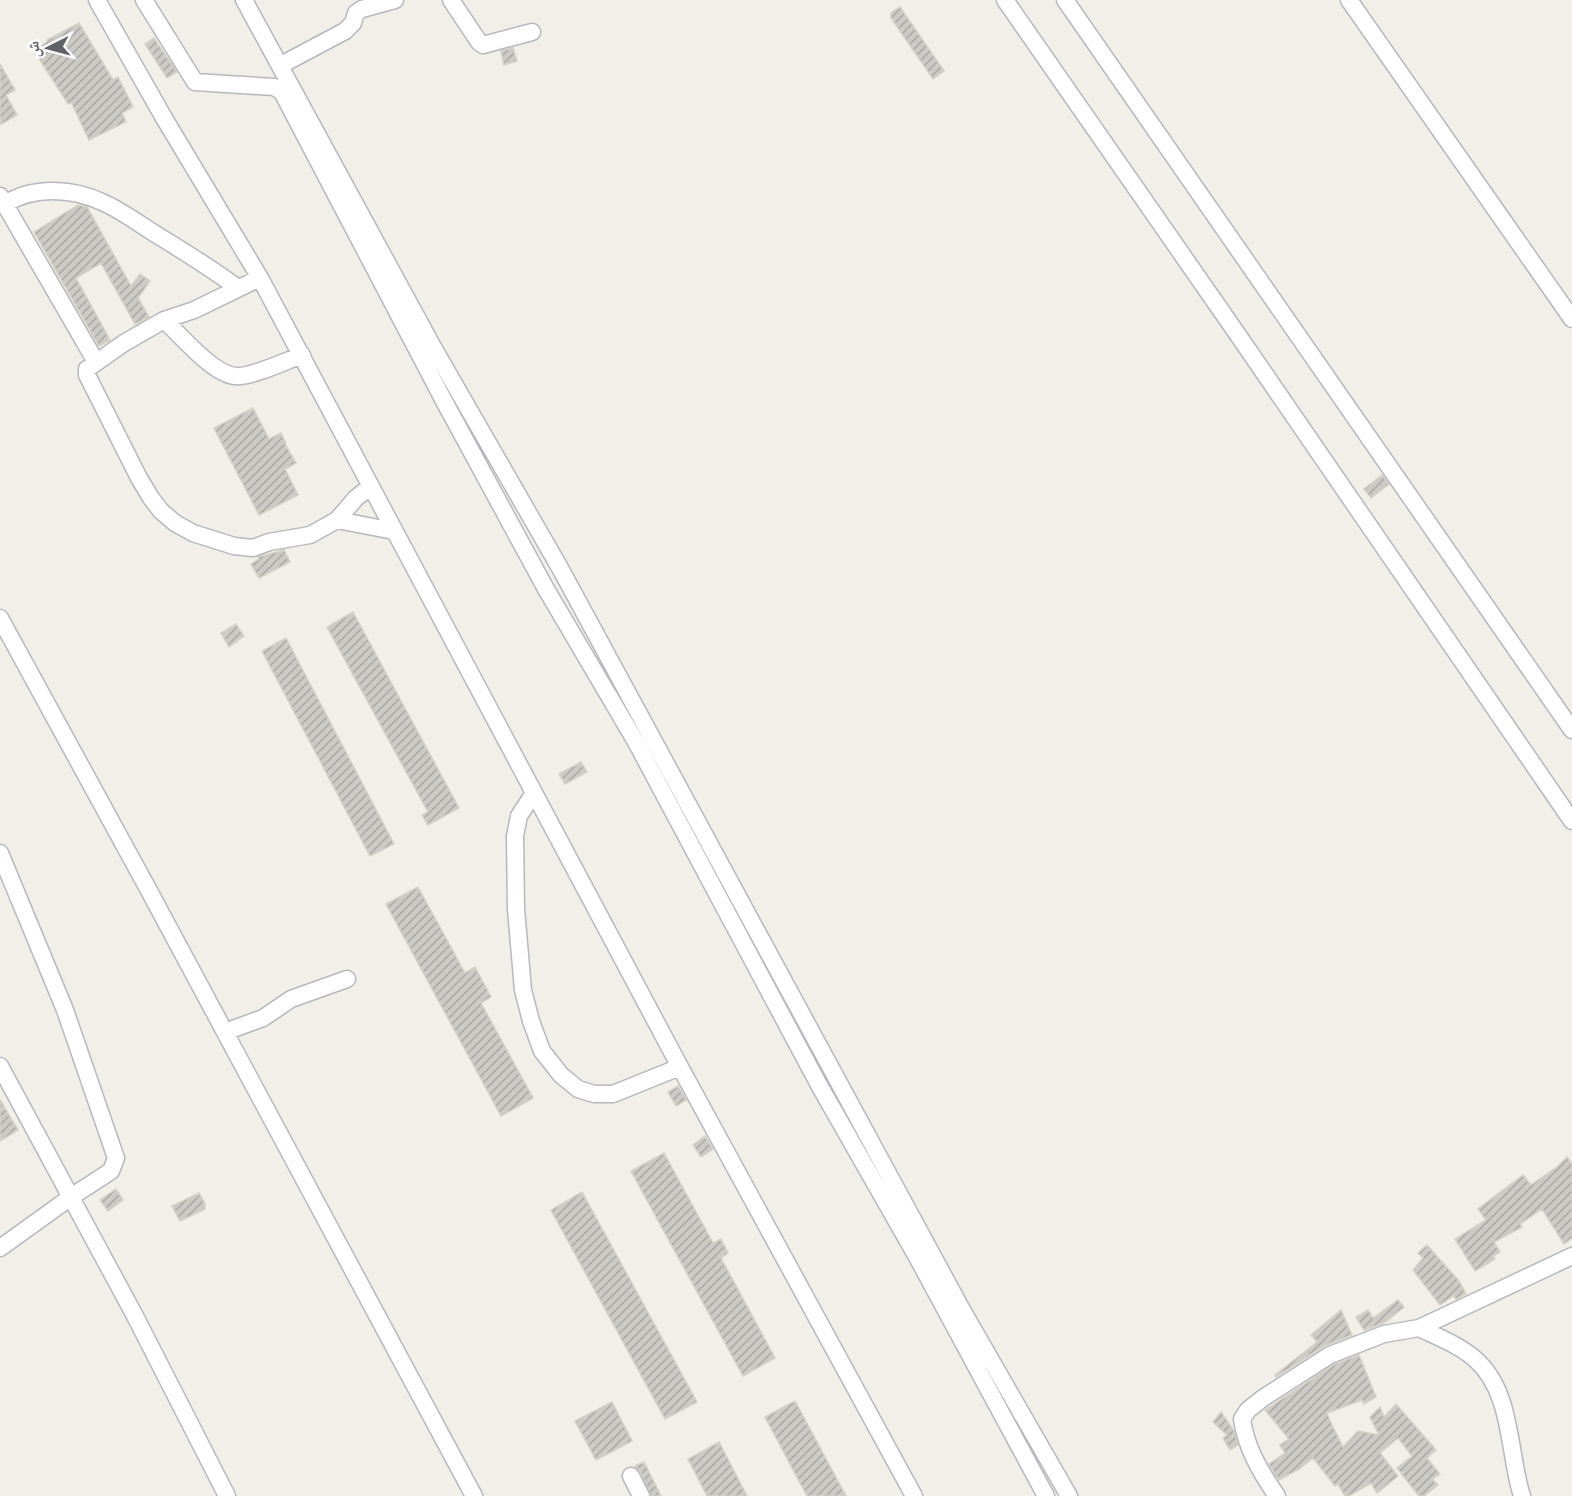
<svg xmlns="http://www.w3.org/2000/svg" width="1572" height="1496" font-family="'Source Sans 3','Noto Naskh Arabic',sans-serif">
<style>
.building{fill:url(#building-hatch);stroke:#d6d1c6;stroke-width:1.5}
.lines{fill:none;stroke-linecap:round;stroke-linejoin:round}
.minor-casing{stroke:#b5b8bc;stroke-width:19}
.minor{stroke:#fff;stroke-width:16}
</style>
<defs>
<pattern id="building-hatch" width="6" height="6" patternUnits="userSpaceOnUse" patternTransform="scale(1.5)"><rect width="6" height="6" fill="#cccac5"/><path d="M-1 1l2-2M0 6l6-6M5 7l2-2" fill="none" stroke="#a9a8a4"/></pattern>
</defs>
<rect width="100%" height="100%" fill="#f1efe8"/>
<path class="building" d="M 900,7 L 944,71 L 933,79 L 891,18 L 891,13 Z
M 79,23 L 113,80 L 118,77 L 133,107 L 122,113 L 126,122 L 89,140 L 71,102 L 68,104 L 34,51 L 48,41 L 47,40 Z
M 154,38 L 177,72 L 167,78 L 145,44 Z
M 513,48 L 517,61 L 504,65 L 501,51 Z
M 0,64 L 15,90 L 6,95 L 17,115 L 0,125 Z
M 78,205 L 87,207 L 131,286 L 140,274 L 150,281 L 138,298 L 149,317 L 135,324 L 101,263 L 76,278 L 110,340 L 99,346 L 34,232 Z
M 253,408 L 269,439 L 281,433 L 286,443 L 285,444 L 296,463 L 285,469 L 298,495 L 259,515 L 214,428 Z
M 1382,475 L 1389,484 L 1371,498 L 1364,489 Z
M 284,550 L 290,562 L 259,578 L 251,564 L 259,559 L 258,557 Z
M 353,612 L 459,808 L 428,825 L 422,815 L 428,812 L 327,627 Z
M 236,624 L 244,636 L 229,647 L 221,633 Z
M 286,638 L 394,844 L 370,856 L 262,651 Z
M 581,762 L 587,772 L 565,784 L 559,774 Z
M 418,887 L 465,973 L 475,967 L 491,997 L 481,1003 L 533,1098 L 501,1116 L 386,904 Z
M 678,1086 L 686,1100 L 676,1106 L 668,1092 Z
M 0,1100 L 18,1130 L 0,1141 Z
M 705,1136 L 713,1149 L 701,1157 L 693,1145 Z
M 664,1153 L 713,1243 L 721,1239 L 728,1253 L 721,1258 L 775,1358 L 743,1376 L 631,1171 Z
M 1567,1157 L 1572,1164 L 1572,1238 L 1564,1244 L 1542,1209 L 1520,1224 L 1522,1227 L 1494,1242 L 1500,1252 L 1493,1256 L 1495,1259 L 1475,1271 L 1455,1239 L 1486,1220 L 1478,1209 L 1523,1175 L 1531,1185 L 1558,1166 Z
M 116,1189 L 123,1200 L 108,1211 L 100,1200 Z
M 582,1192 L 697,1402 L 665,1419 L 551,1210 Z
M 199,1193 L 205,1204 L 205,1209 L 180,1221 L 172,1206 Z
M 1427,1245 L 1459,1281 L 1466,1294 L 1456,1299 L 1453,1296 L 1440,1305 L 1413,1270 L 1423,1258 L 1418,1253 Z
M 1398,1300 L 1404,1307 L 1384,1323 L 1364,1330 L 1356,1317 L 1368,1310 L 1373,1318 Z
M 1341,1310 L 1352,1335 L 1324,1346 L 1276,1377 L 1275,1375 L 1317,1342 L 1311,1335 Z
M 1359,1355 L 1376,1397 L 1364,1404 L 1362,1400 L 1327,1413 L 1331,1423 L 1343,1447 L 1358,1431 L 1379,1435 L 1370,1417 L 1380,1407 L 1384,1417 L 1396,1404 L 1436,1450 L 1427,1458 L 1440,1474 L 1432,1479 L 1438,1485 L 1424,1496 L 1419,1496 L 1397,1468 L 1412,1456 L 1398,1438 L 1380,1453 L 1398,1476 L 1377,1493 L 1371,1483 L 1349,1496 L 1345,1496 L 1338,1484 L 1335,1486 L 1313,1458 L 1299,1469 L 1279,1480 L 1269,1464 L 1285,1453 L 1280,1445 L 1289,1439 L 1265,1410 L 1335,1364 Z
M 795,1401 L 846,1496 L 807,1496 L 765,1417 Z
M 612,1402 L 632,1441 L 596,1460 L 575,1421 Z
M 1221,1412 L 1234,1431 L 1238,1445 L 1230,1450 L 1223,1438 L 1227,1435 L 1213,1422 Z
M 719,1442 L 747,1496 L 707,1496 L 688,1459 Z
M 644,1462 L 661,1496 L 651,1496 L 640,1471 L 635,1466 Z"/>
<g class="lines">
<g class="minor-casing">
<path id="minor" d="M 97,0 L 164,118 L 260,278 L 680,1067 L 914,1496
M 144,0 L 195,82 L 274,87 L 282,92 L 444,401 L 546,589 L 636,742 L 819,1085 L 917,1257 L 1046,1496
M 244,0 L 433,347 L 560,568 L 961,1308 L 1069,1496
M 451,0 L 479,42 L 483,45 L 532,32
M 1005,0 L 1238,335 L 1572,821
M 1065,0 L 1572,730
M 1349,0 L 1572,319
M 281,65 L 345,31 L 353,23 L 356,13 L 362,9 L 395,0
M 0,196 L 96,362
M 5,204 C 33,186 72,188 102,202 C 121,210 139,224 157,235 C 185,252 212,269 238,288
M 260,278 L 194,310 L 164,320 L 124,343 L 87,369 L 87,375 L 139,478 L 151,498 L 161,511 L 175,523 L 193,533 L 234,546 L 253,548 L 269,542 L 310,535 L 337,520 L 356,498 L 370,487
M 164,320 C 182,336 216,379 240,376 C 259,374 283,362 302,355
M 337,520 L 394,531
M 0,618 L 147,887 L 474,1496
M 534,793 L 519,816 L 515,836 L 516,909 L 523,990 L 531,1021 L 542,1051 L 561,1075 L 578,1089 L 594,1094 L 613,1094 L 680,1067
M 0,853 L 65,1010 L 116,1158 L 111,1171 L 71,1197 L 0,1248
M 225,1032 L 263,1018 L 291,999 L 347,979
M 0,1066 L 135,1316 L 227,1496
M 1419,1328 C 1438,1337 1459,1345 1475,1359 C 1513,1392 1508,1453 1522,1496
M 631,1476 L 641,1496
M 1277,1496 C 1261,1473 1246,1448 1242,1419 L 1248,1410 L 1263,1398 L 1330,1355 L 1384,1334 L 1419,1328 L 1572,1256"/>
</g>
<use href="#minor" class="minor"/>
</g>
<g transform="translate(48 48) rotate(264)" stroke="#ffffff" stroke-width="4.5" paint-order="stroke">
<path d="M0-4.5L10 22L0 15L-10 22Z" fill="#5f6368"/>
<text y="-9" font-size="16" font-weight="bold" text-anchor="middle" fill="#5f6368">ش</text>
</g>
</svg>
